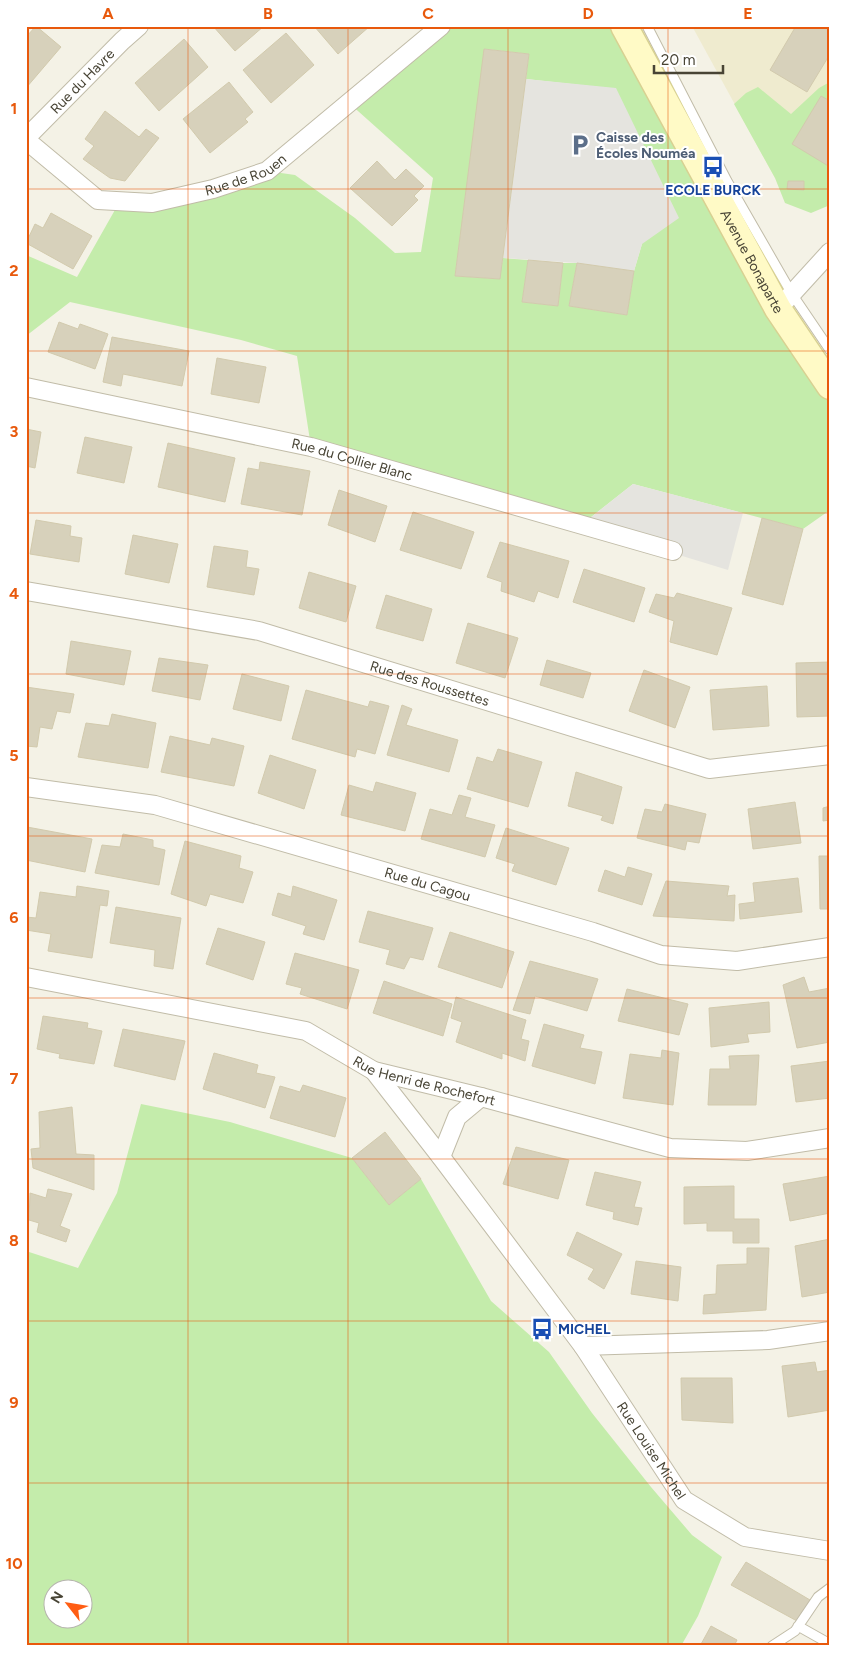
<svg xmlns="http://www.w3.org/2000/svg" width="856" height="1672" font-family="Figtree,sans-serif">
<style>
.education{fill:#efebcf}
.green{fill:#c4ecab;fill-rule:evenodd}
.parking{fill:#e5e4df}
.building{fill:#d7d1bb;stroke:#d2caad}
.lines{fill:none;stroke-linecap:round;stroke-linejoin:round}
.lane-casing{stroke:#c1bca8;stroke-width:11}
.street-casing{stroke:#c1bca8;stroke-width:20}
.secondary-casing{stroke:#d8d192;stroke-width:29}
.lane{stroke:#fff;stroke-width:9}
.street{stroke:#fff;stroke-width:18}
.secondary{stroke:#fffac6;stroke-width:26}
.grid{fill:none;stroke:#e8590c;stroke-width:1;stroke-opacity:0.55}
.labels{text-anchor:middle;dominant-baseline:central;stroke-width:4;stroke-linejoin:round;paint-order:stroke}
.street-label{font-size:14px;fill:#484435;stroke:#fff}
.service-label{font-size:14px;font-weight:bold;fill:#4e5e75;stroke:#fff;text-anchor:start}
.transit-label{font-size:14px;font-weight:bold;fill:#164399;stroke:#fff}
.neatline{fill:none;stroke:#e8590c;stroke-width:2}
.grid-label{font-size:16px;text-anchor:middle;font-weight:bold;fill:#e8590c}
</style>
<rect width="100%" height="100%" fill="#f4f2e6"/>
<path class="education" d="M 692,26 L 830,26 L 830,180 L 775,178 Z"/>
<path class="green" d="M 441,26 L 624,26 L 830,386 L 830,510 L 803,529 L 633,484 L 581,525 L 311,447 L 297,356 L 241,340 L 70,302 L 26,336 L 26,255 L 77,277 L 120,201 L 267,171 L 295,175 L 355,218 L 395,253 L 421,252 L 433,178 L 349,103 ZM 485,49 L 529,54 L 526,79 L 616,89 L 642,244 L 634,271 L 627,315 L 569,306 L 577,263 L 563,263 L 558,306 L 522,302 L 528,260 L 503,258 L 499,279 L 455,276 Z
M 828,83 L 830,84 L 830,205 L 811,213 L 785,203 L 775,178 L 734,104 L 746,93 L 758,87 L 791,114 L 819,88 Z
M 141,1104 L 230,1122 L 352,1158 L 389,1205 L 421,1179 L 491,1301 L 549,1352 L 592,1413 L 651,1487 L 692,1535 L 722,1557 L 698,1616 L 681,1646 L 26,1646 L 26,1251 L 78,1268 L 117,1193 ZM 52,1590 L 82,1590 L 82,1620 L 52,1620 Z"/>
<path class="parking" d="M 526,79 L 616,88 L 679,218 L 642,244 L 634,271 L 577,263 L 503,258 Z
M 633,484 L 743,513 L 728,570 L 581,525 Z"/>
<path class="building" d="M 36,26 L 61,47 L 26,88 L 26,37 Z
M 213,26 L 264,26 L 235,51 Z
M 314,26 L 370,26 L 338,54 Z
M 796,26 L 830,26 L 830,54 L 807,92 L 770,70 Z
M 286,33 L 314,65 L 271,103 L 243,70 Z
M 184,39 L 208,67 L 159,111 L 135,83 Z
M 484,49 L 529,54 L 500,279 L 455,276 Z
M 229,82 L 253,112 L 245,119 L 248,122 L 210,153 L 183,119 Z
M 821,96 L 830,101 L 830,167 L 792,144 Z
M 105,111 L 139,137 L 146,129 L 159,138 L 125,181 L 110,178 L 83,159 L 94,146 L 85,139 Z
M 377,161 L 395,180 L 406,169 L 424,186 L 414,196 L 418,200 L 392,226 L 350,188 Z
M 788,181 L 804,181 L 804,190 L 787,189 Z
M 51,213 L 92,236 L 73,269 L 26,243 L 35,224 L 43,228 Z
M 528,260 L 563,263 L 558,306 L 522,302 Z
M 577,263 L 634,271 L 627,315 L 569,306 Z
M 59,322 L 78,329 L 80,324 L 108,334 L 95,369 L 48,352 Z
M 112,337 L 189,351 L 182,386 L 123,374 L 121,386 L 103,382 Z
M 217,358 L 266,367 L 259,403 L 211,394 Z
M 26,429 L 41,432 L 35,468 L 26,466 Z
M 85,437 L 132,447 L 124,483 L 77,473 Z
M 168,443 L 235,458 L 225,502 L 158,487 Z
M 260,462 L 310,471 L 302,515 L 241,504 L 248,468 L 259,470 Z
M 339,490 L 387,506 L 375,542 L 328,525 Z
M 413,512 L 474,532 L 461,569 L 400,550 Z
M 762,518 L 803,529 L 783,605 L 742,594 Z
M 36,520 L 71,526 L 70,536 L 82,538 L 79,562 L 30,554 Z
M 133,535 L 178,544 L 169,583 L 125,574 Z
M 500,542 L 569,561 L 558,598 L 538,591 L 534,602 L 501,591 L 502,582 L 487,577 Z
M 214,546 L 248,551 L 246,567 L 259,569 L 254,595 L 207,587 Z
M 584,569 L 645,588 L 634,622 L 573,602 Z
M 309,572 L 356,586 L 346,622 L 299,608 Z
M 677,593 L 732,608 L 717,655 L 670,642 L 674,621 L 649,612 L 656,594 L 674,598 Z
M 386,595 L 432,609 L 423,641 L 376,628 Z
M 468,623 L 518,638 L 505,678 L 456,663 Z
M 71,641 L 131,651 L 124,685 L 66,674 Z
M 159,658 L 208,665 L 200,700 L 152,691 Z
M 547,660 L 591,673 L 583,698 L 540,685 Z
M 830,662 L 830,716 L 797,717 L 796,663 Z
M 644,670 L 690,687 L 675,728 L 629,711 Z
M 242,674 L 289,686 L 281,721 L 233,709 Z
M 767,686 L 769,726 L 713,730 L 710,690 Z
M 26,687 L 74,694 L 70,713 L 57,711 L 52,729 L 40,727 L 37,747 L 26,746 Z
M 306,690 L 368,707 L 370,701 L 389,706 L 375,754 L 357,749 L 355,757 L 292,739 Z
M 402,705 L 412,709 L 406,725 L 458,740 L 449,772 L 387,755 Z
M 112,714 L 156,723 L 148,768 L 78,757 L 86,723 L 109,726 Z
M 170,736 L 210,745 L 212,738 L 244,746 L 234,786 L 161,772 Z
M 498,749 L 542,762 L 528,807 L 467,789 L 477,757 L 493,762 Z
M 270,755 L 316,770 L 304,809 L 258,793 Z
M 576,772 L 622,787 L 613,824 L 601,820 L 603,816 L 568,806 Z
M 376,782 L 416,793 L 405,831 L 341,815 L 349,785 L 373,792 Z
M 459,795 L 471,798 L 465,817 L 495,825 L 485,857 L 421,839 L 430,809 L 452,815 Z
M 795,802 L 801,843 L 753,849 L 748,809 Z
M 665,804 L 706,814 L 699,843 L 687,841 L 685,850 L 637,838 L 645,809 L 662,812 Z
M 830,806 L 830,820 L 823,821 L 823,808 Z
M 27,827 L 92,839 L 85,872 L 26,860 Z
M 506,828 L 569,848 L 556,885 L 512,871 L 515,864 L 496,858 Z
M 123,834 L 153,840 L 153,847 L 165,850 L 159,885 L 95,873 L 102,845 L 120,847 Z
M 185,841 L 241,856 L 239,868 L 253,872 L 243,903 L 210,894 L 206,906 L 171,894 Z
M 819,856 L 830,856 L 830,909 L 820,909 Z
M 628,867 L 652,874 L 642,905 L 598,891 L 605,870 L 625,877 Z
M 798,878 L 802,912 L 740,919 L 739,904 L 755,902 L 753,883 Z
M 666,881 L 729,886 L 727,896 L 735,895 L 734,921 L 653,916 Z
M 77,886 L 109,891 L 107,906 L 100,905 L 92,958 L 48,951 L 51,934 L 26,930 L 26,917 L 36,918 L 40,892 L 76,897 Z
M 293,886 L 337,900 L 324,940 L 303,934 L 306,926 L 272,915 L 278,893 L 291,897 Z
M 116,907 L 181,918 L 173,969 L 154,966 L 155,950 L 110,943 Z
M 368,911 L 433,928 L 423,960 L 410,957 L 404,969 L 386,964 L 390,950 L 359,942 Z
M 218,928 L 265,942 L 253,980 L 206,964 Z
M 450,932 L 514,952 L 502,988 L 438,967 Z
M 295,953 L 359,970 L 347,1009 L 300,994 L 302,988 L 286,984 Z
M 530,961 L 598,979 L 587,1011 L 535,996 L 530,1014 L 513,1010 Z
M 804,977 L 809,992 L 830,988 L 830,1042 L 797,1048 L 783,985 Z
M 384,981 L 452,1004 L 443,1036 L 373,1013 Z
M 627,989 L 688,1004 L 679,1035 L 618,1021 Z
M 456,997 L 526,1020 L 521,1039 L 529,1041 L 525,1061 L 502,1053 L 502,1059 L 456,1042 L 462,1022 L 451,1018 Z
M 769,1002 L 770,1032 L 747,1034 L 749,1042 L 711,1047 L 709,1008 Z
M 43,1016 L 88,1023 L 87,1028 L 102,1031 L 94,1064 L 59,1058 L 60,1054 L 37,1049 Z
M 544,1024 L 584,1035 L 580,1048 L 602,1052 L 595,1084 L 532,1066 Z
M 123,1029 L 185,1041 L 175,1080 L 114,1066 Z
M 662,1050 L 679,1053 L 673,1105 L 623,1098 L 630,1054 L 661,1058 Z
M 214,1053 L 258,1065 L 256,1073 L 275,1077 L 265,1108 L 203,1089 Z
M 759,1055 L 756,1105 L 708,1105 L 710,1069 L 730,1069 L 729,1056 Z
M 830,1061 L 830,1098 L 796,1102 L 791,1066 Z
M 303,1085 L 346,1098 L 335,1137 L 270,1118 L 280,1086 L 300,1092 Z
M 72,1107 L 76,1154 L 94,1155 L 94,1190 L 33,1168 L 31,1149 L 40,1148 L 39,1112 Z
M 385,1132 L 421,1179 L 389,1205 L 352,1158 Z
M 516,1147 L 569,1160 L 558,1199 L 503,1184 Z
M 595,1172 L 641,1182 L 634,1207 L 642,1208 L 638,1225 L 613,1219 L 614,1212 L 586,1205 Z
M 830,1176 L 830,1213 L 790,1221 L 783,1184 Z
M 734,1186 L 734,1219 L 759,1219 L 759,1243 L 733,1243 L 733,1231 L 707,1231 L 707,1223 L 684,1224 L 684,1187 Z
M 48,1189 L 72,1194 L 60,1226 L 70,1230 L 66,1242 L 37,1232 L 39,1223 L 29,1220 L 30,1193 L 46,1198 Z
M 577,1232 L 622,1254 L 604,1289 L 588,1279 L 594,1269 L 567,1255 Z
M 830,1239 L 830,1292 L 802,1297 L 795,1246 Z
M 747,1248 L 769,1248 L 766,1310 L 703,1314 L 704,1295 L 716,1294 L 717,1265 L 747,1264 Z
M 636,1261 L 681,1267 L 678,1301 L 631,1294 Z
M 815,1362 L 817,1372 L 830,1370 L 830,1410 L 788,1417 L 782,1366 Z
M 681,1378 L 732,1378 L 733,1423 L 682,1420 Z
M 746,1562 L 810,1600 L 797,1621 L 731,1585 Z
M 711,1626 L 737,1640 L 734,1646 L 700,1646 Z"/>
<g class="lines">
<g class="lane-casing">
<path id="lane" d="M 647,26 L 727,181 L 792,294 L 830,350
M 798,1626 L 830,1644
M 772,1646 L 795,1631 L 818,1597 L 830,1588"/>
</g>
<g class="street-casing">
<g id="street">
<path id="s1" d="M 26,138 L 122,41 L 139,26"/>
<path id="s2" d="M 26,140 L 98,200 L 152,203 L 213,189 L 267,171 L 441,26"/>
<path d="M 778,309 L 830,252"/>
<path id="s3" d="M 26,387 L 311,447 L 673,551"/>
<path id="s4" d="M 26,591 L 259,631 L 709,769 L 830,755"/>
<path id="s5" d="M 26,787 L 155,805 L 593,932 L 661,955 L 737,961 L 830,947"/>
<path id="s6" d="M 26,977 L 306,1031 L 374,1071 L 481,1097 L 670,1148 L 747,1151 L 830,1138"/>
<path d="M 374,1071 L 441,1157 L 583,1346 L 768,1340 L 830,1331"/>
<path d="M 441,1157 L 457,1117 L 481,1097"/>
<path id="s7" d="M 583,1346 L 684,1500 L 745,1537 L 830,1551"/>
</g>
</g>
<g class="secondary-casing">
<g id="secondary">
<path id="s8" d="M 624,26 L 778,309 L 830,386"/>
</g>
</g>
<use href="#lane" class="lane"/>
<use href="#street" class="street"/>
<use href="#secondary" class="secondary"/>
</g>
<path class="grid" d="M 188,26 L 188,1646M 348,26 L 348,1646M 508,26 L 508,1646M 668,26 L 668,1646M 26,189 L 830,189M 26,351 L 830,351M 26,513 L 830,513M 26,674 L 830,674M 26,836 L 830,836M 26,998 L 830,998M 26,1159 L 830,1159M 26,1321 L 830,1321M 26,1483 L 830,1483"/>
<defs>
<g id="parking-bare" transform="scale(1.725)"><path d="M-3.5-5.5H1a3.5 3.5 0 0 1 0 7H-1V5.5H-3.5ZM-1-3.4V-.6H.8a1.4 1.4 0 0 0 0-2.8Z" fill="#5c6f8a" stroke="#fff" stroke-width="2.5" paint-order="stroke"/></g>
<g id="bus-bare" transform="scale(1.725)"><path d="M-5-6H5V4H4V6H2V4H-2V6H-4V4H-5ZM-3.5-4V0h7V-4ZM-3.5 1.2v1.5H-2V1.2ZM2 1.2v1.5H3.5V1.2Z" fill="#1a4fb4" stroke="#fff" stroke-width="2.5" paint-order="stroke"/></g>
</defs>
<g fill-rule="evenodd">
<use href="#parking-bare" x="580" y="145"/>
<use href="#bus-bare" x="713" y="167"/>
<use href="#bus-bare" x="542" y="1329"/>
</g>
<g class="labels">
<g class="street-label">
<text stroke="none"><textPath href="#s1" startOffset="80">Rue du Havre</textPath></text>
<text stroke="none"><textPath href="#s2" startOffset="246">Rue de Rouen</textPath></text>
<text stroke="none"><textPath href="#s8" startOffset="268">Avenue Bonaparte</textPath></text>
<text stroke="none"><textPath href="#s3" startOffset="334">Rue du Collier Blanc</textPath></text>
<text stroke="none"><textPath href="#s4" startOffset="415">Rue des Roussettes</textPath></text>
<text stroke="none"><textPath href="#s5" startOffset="414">Rue du Cagou</textPath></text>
<text stroke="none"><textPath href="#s6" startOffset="415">Rue Henri de Rochefort</textPath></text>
<text stroke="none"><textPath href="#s7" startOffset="125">Rue Louise Michel</textPath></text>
</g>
<g class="service-label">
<text x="596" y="137">Caisse des<tspan x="596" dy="16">Écoles Nouméa</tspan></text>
</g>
<g class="transit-label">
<text x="713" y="190">ECOLE BURCK</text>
<text x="558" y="1329" text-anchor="start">MICHEL</text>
</g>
</g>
<rect width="856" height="1672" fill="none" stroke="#ffffff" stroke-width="55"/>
<g transform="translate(68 1604) rotate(301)"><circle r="24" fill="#ffffff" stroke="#b6b4ae"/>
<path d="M0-4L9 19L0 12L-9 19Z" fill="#ff5d13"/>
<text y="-8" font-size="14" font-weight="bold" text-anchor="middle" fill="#484435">N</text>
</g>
<path d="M654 65v8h69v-8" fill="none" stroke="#484435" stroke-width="2.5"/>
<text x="661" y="65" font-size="15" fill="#484435" stroke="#ffffff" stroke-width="4" paint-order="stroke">20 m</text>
<rect x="28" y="28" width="800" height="1616" class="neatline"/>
<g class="grid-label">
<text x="108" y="19">A</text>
<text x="268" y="19">B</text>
<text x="428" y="19">C</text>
<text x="588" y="19">D</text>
<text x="748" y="19">E</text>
<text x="14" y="114">1</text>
<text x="14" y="276">2</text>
<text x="14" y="437">3</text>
<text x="14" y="599">4</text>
<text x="14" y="761">5</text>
<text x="14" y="923">6</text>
<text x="14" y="1084">7</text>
<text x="14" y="1246">8</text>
<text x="14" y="1408">9</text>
<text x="14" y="1569">10</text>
</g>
</svg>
